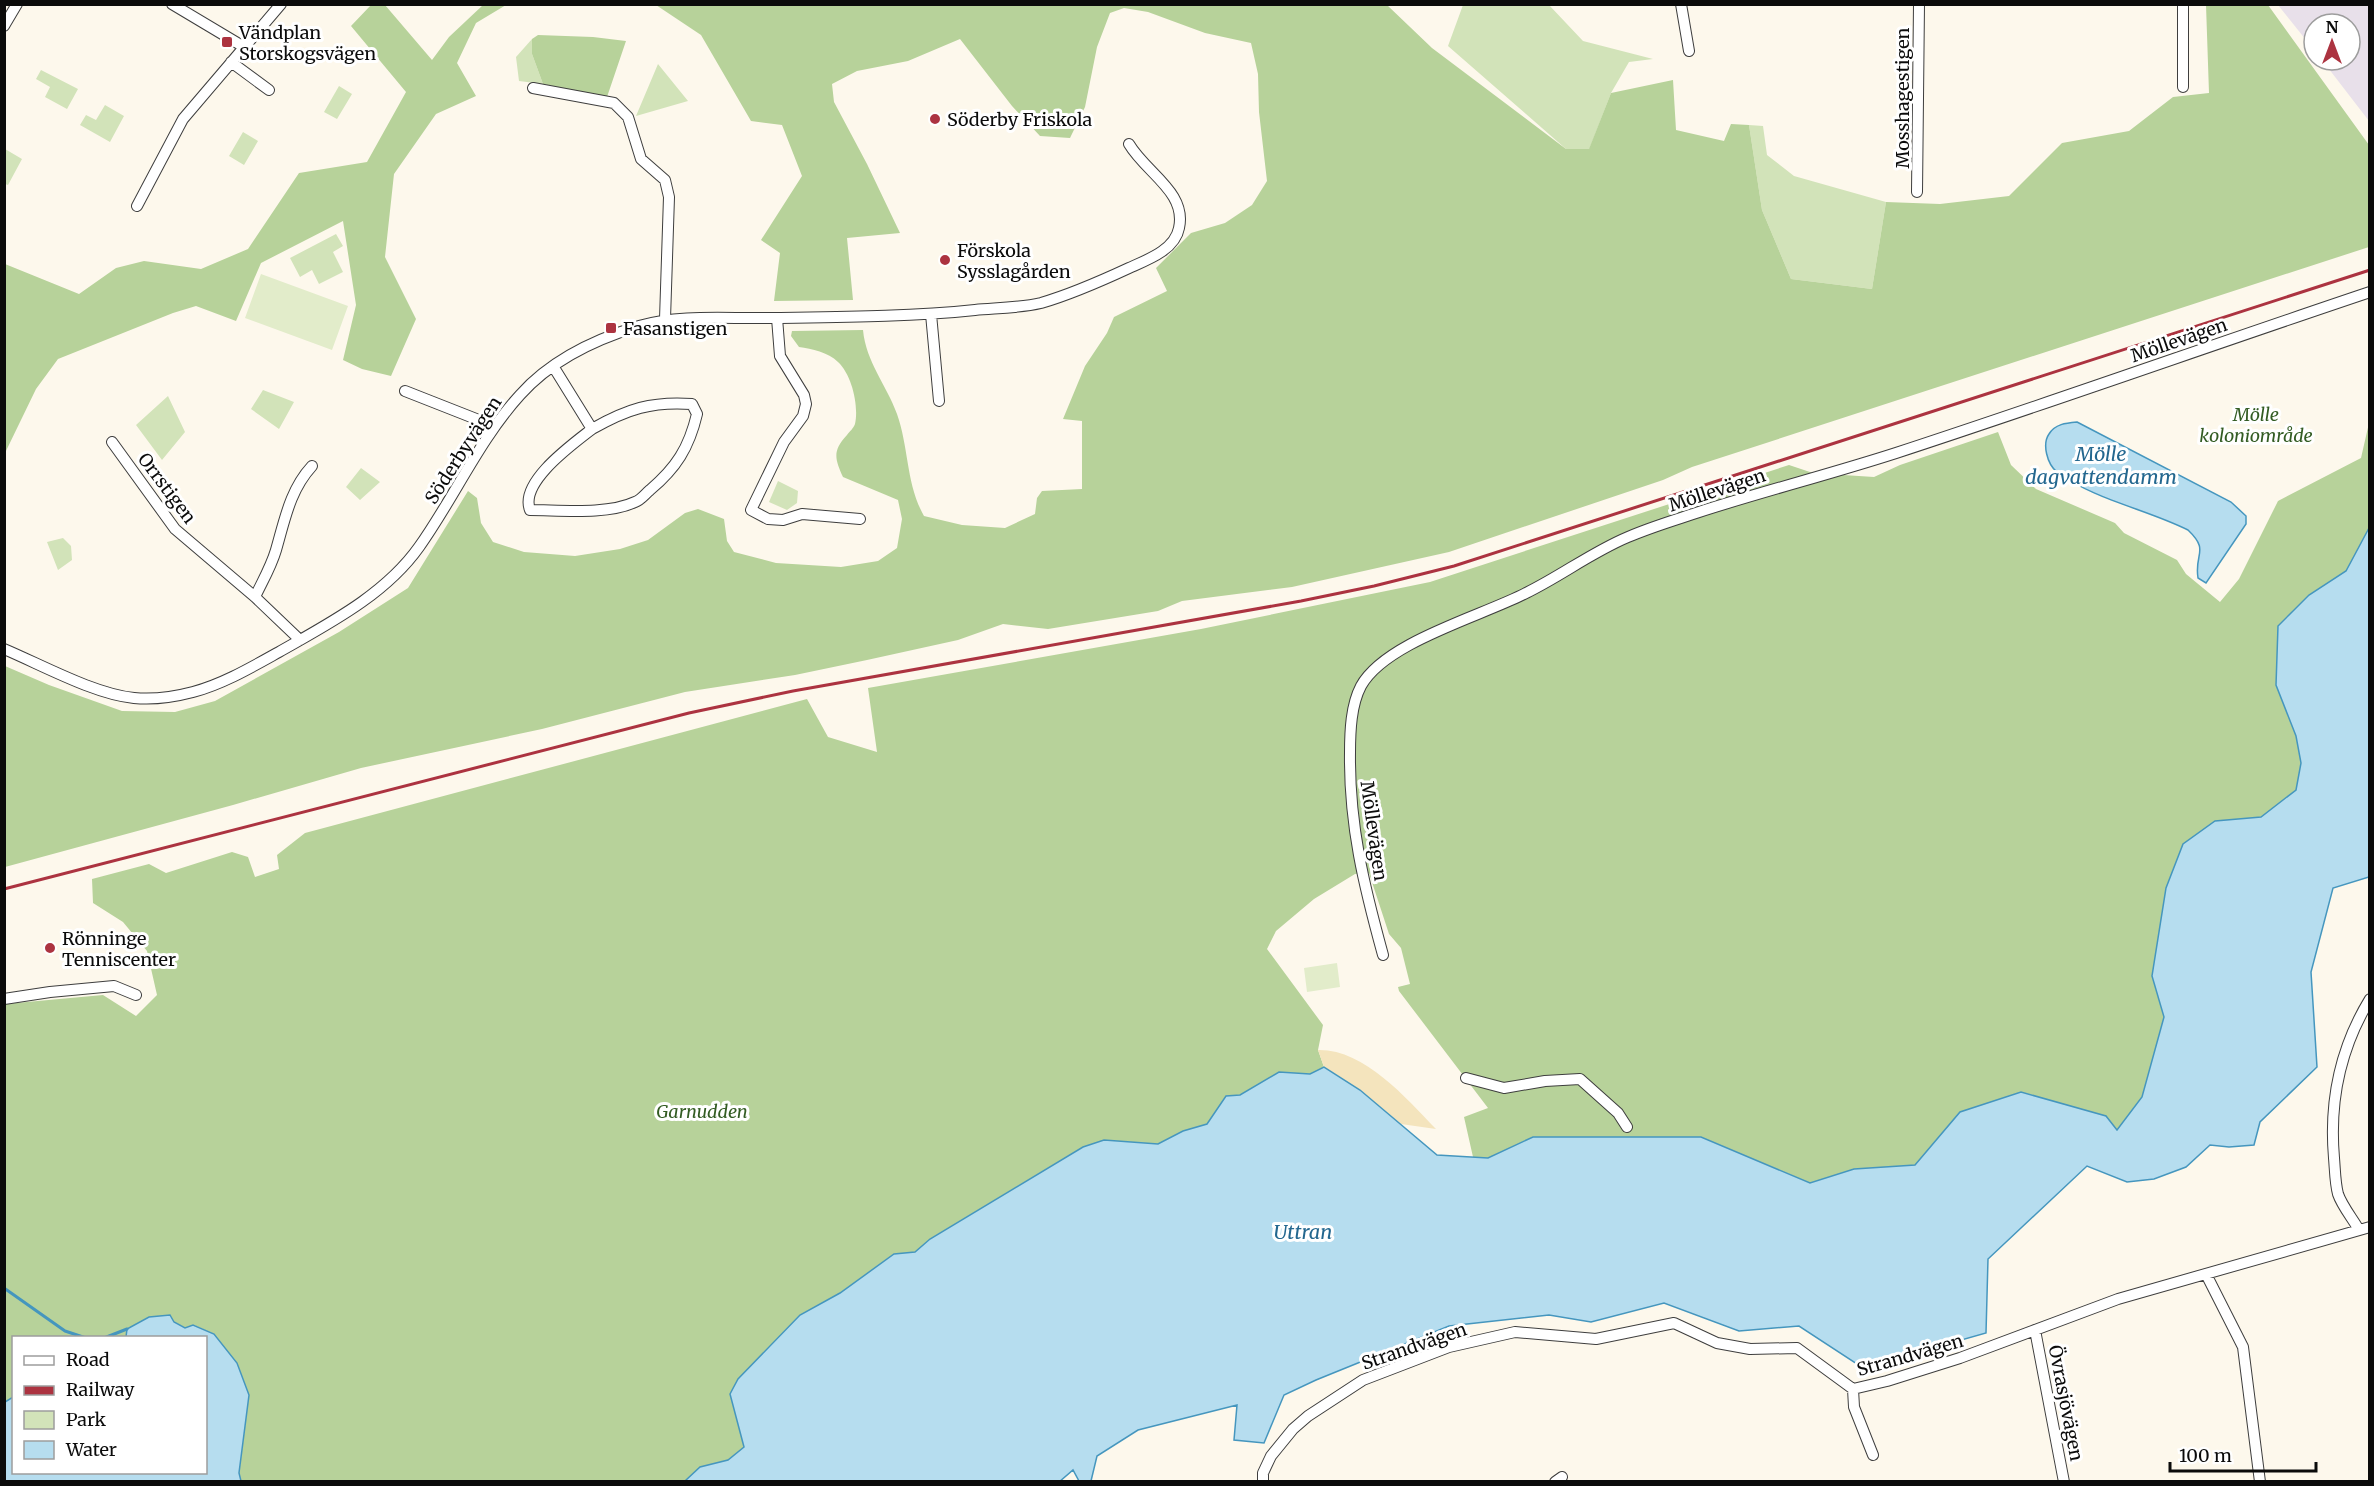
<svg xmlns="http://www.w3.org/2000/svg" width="2374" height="1486" font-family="Merriweather,serif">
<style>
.industrial{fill:#e8e0ea}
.green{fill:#d2e3b9}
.forest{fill:#b7d29a}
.sand{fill:#f4e4bd}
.pitch{fill:#e2ecca}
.water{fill:#b6ddef;stroke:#4596be;stroke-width:1.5}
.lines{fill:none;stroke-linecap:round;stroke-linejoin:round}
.stream{stroke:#4596be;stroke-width:3}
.minor-casing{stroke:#3e3e3e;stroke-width:12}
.minor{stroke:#fff;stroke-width:10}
.rail{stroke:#ac3340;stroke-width:3}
.poi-dot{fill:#ac3340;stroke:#fff;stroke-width:2}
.labels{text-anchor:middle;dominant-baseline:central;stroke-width:6;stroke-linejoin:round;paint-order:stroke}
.poi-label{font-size:18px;fill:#0b0b0b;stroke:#fff;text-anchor:start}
.street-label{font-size:18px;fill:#0b0b0b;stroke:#fff}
.park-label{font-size:18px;font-style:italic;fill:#335c23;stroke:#fff}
.water-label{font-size:20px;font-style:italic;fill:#23678f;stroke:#fff}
</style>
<rect width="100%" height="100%" fill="#fdf8ec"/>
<path class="industrial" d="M 2278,5 L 2369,5 L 2369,121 L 2322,60 L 2350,60 L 2350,24 L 2314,24 L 2314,50 Z"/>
<path class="green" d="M 1463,5 L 1549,5 L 1583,41 L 1653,59 L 1629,62 L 1611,93 L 1589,150 L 1566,149 L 1448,46 Z
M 532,39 L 532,54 L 543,84 L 519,81 L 516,57 Z
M 658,64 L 688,101 L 636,116 Z
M 41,70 L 78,89 L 67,109 L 45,97 L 50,87 L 36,79 Z
M 339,86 L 352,94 L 337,119 L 324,112 Z
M 105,105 L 124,116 L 110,142 L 80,125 L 86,115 L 96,120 Z
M 1749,125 L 1763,126 L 1767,155 L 1794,176 L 1886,202 L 1872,289 L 1791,279 L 1762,210 Z
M 243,132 L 258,141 L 244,165 L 229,156 Z
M 5,149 L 22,159 L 8,185 L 5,184 Z
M 336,234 L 343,246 L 333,252 L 343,272 L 319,284 L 312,270 L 300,277 L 290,258 Z
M 263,390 L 294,402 L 279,429 L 251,409 Z
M 168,396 L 185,432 L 162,460 L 136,425 Z
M 361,468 L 380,482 L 360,500 L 346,487 Z
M 778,481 L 798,491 L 797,503 L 787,510 L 769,502 Z
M 63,538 L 71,546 L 72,560 L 58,570 L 47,542 Z"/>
<path class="forest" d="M 371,5 L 385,5 L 432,60 L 449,37 L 483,5 L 506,5 L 476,23 L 457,63 L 476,96 L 436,114 L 394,174 L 385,257 L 416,319 L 391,376 L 362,369 L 343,360 L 356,305 L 343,221 L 261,263 L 236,321 L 196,306 L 173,313 L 58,359 L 36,389 L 5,453 L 5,264 L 79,294 L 116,268 L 144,261 L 201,269 L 248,249 L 299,173 L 367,162 L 406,92 L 351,26 Z
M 656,5 L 1387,5 L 1432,48 L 1566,149 L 1589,149 L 1611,93 L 1673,80 L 1676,130 L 1724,141 L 1731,124 L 1749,125 L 1762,210 L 1791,279 L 1872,289 L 1886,202 L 1940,204 L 2009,196 L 2062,143 L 2129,131 L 2173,97 L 2209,93 L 2206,5 L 2268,5 L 2369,145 L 2369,247 L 1692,467 L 1663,480 L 1449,552 L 1292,587 L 1182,601 L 1158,611 L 1048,629 L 1003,624 L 958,640 L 867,660 L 795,675 L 685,692 L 542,729 L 361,768 L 233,805 L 5,867 L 5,666 L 49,685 L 122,711 L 175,712 L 215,701 L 339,632 L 408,588 L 468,491 L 477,498 L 481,523 L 493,542 L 524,552 L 575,556 L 620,549 L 648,540 L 685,513 L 698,509 L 724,519 L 727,541 L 734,552 L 776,563 L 841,567 L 878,561 L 897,548 L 902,519 L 898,500 L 843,477 C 835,459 832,451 847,435 C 850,431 853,429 855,424 C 859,406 852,375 838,362 C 828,352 812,349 799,347 L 791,336 L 792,331 L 863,330 C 866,362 886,384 897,414 C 909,448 906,484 924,516 L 962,525 L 1005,528 L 1035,514 L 1037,498 L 1042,491 L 1082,489 L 1082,421 L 1063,419 L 1085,366 L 1107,333 L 1114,317 L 1167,291 L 1156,268 L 1191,233 L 1225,223 L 1252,205 L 1267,181 L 1259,112 L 1258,74 L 1251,43 L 1205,33 L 1148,12 L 1124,8 L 1110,13 L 1097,47 L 1085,107 L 1070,138 L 1040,136 L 1012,106 L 960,39 L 908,61 L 857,71 L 832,84 L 834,102 L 867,164 L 900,233 L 847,238 L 853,300 L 774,301 L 780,253 L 761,240 L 802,176 L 782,125 L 751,121 L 701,35 Z
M 538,35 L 593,37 L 626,41 L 607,97 L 543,84 L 532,54 L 532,39 Z
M 2369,423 L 2369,528 L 2346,571 L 2309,595 L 2276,685 L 2296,736 L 2301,763 L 2296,790 L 2261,817 L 2215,821 L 2152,976 L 2164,1017 L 2142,1097 L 2117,1130 L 1960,1112 L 1915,1165 L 1854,1169 L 1810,1183 L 1701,1137 L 1533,1137 L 1488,1158 L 1473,1157 L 1464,1117 L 1488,1108 L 1399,991 L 1398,987 L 1410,984 L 1401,948 L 1389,934 L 1369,873 L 1355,874 L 1314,899 L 1276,931 L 1267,949 L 1323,1025 L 1318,1050 L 1324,1067 L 1310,1074 L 1279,1072 L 1240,1095 L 1226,1096 L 1208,1124 L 1183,1131 L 1158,1144 L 1104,1140 L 1083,1147 L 930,1239 L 915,1252 L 894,1254 L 840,1293 L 800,1315 L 738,1379 L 730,1394 L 744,1447 L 728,1460 L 700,1467 L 685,1481 L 241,1481 L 239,1473 L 249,1395 L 214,1334 L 194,1325 L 186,1328 L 174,1322 L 128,1329 L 126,1337 L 14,1338 L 13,1397 L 5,1402 L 5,1004 L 103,995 L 136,1016 L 157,995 L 147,951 L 123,922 L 93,903 L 92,879 L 149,864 L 166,873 L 232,852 L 248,857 L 255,877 L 279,869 L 277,855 L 305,833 L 807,699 L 828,737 L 877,752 L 868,688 L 1201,629 L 1430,582 L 1789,465 L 1813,473 L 1874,477 L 1900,465 L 1998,432 L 2011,465 L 2036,489 L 2115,523 L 2124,533 L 2177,560 L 2186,574 L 2220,602 L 2239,579 L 2278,501 L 2361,458 Z"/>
<path class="sand" d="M 1318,1050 C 1364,1049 1405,1097 1436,1129 L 1401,1124 L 1360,1090 L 1324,1067 Z"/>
<path class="pitch" d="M 261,274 L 348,306 L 332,350 L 245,318 Z
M 1337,963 L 1340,987 L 1307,992 L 1304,968 Z"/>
<path class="water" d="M 2077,422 L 2231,502 L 2246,516 L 2246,524 L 2206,583 L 2198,578 C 2194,553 2210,551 2188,530 C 2146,509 2095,500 2057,472 C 2047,464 2042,444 2049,434 C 2055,424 2066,423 2077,422 Z
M 2369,528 L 2369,877 L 2333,888 L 2311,972 L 2317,1067 L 2260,1122 L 2254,1145 L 2229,1147 L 2210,1145 L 2186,1167 L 2154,1179 L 2127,1182 L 2087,1166 L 1988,1259 L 1986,1333 L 1863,1368 L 1799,1326 L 1739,1331 L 1664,1303 L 1591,1322 L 1549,1315 L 1449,1326 L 1316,1380 L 1284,1395 L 1264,1443 L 1234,1440 L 1237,1405 L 1138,1430 L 1097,1456 L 1091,1481 L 1079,1481 L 1073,1470 L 1059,1482 L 685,1481 L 700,1467 L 728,1460 L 744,1447 L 730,1394 L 738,1379 L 800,1315 L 840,1293 L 894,1254 L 915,1252 L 930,1239 L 1083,1147 L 1104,1140 L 1158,1144 L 1183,1131 L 1207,1124 L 1226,1096 L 1240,1095 L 1279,1072 L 1310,1074 L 1324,1067 L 1360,1090 L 1437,1155 L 1488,1158 L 1533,1137 L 1701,1137 L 1810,1183 L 1854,1169 L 1915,1165 L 1960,1112 L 2021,1092 L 2106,1116 L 2117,1130 L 2142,1097 L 2164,1017 L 2152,976 L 2166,888 L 2183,844 L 2215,821 L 2261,817 L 2296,790 L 2301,763 L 2296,736 L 2276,685 L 2278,626 L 2309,595 L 2346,571 Z
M 170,1315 L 174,1322 L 185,1328 L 193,1325 L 214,1334 L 237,1363 L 249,1395 L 239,1473 L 241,1481 L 5,1481 L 5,1402 L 13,1397 L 14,1472 L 206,1472 L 206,1338 L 126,1337 L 127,1329 L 149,1317 Z"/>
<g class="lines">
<path class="stream" d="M 4,1288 L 65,1331 L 86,1338
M 104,1338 L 127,1329"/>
<g class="minor-casing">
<path id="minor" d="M 172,4 L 244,47
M 1681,4 L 1689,51
M 2183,4 L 2183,87
M 4,26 L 17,4
M 231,62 L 269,90
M 533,88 L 614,103 L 628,117 L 641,159 L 665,180 L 669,197 L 665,319
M 1917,192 L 1919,4
M 137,206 L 183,119 L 281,4
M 931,314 L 939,401
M 777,318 L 780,356 L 804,395 L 806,404 L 803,416 L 784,442 L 751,510 L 768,519 L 783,520 L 802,514 L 860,519
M 553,366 L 592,429 C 573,444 519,482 530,510 C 560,510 608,515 635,502 C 641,500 645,494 650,490 C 676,468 689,448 697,414 L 692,404 C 652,401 627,409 592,429
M 405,391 L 494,426
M 112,442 L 175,529 L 255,597 L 300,640
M 255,597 C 262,582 271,567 276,550 C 285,519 290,490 312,466
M 4,649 C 42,665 94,694 134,698 C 154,700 174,697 193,692 C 223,684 252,667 279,652 C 328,624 385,595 419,547 C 454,498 479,440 520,395 C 551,360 596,339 639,326 C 681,314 727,319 770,318 C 839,317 907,317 975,310 C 997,308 1020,308 1041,303 C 1072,294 1101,281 1129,268 C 1147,260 1175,250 1179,228 C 1187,192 1146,173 1129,144
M 1383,955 C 1364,886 1349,825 1350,753 C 1350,731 1351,705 1361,686 C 1385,642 1482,616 1526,593 C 1561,576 1592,552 1628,537 C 1651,527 1675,520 1699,512 C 1764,491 1831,474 1896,453 C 2055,401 2212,345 2370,292
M 4,999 L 50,992 L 114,986 L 136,995
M 1466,1078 L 1504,1088 L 1545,1081 L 1580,1079 L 1618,1113 L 1627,1127
M 2359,1230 C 2353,1219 2342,1206 2338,1194 C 2335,1183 2335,1169 2334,1158 C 2329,1100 2340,1048 2370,999
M 2206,1274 L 2243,1347 L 2260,1482
M 2035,1330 L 2064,1482
M 1853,1389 L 1854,1407 L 1873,1455
M 1263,1482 L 1263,1473 L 1271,1456 L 1293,1429 L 1308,1416 L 1363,1380 L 1449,1347 L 1515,1332 L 1596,1339 L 1674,1323 L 1717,1343 L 1750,1349 L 1797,1348 L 1853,1389 L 1887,1381 L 1960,1358 L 2118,1299 L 2370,1227
M 1555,1482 L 1562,1477"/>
</g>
<use href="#minor" class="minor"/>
<path class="rail" d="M 4,889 L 689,713 L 793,691 L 1301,601 L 1374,586 L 1454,566 L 2370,270"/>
</g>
<g class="poi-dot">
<rect x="221" y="36" width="12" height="12" rx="3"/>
<circle cx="935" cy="119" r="6"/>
<circle cx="945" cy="260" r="6"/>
<rect x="605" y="322" width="12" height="12" rx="3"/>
<circle cx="50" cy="948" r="6"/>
</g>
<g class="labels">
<g class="poi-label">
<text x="239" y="32">Vändplan<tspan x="239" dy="21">Storskogsvägen</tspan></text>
<text x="947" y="119">Söderby Friskola</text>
<text x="957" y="250">Förskola<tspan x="957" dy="21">Sysslagården</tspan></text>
<text x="623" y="328">Fasanstigen</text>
<text x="62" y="938">Rönninge<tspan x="62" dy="21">Tenniscenter</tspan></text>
</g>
<g class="street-label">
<text transform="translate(1902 98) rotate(-90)">Mosshagestigen</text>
<text transform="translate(2179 340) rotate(-19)">Möllevägen</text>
<text transform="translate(463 450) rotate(-57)">Söderbyvägen</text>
<text transform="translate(167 488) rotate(53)">Orrstigen</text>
<text transform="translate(1717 490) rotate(-18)">Möllevägen</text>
<text transform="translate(1374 831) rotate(82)">Möllevägen</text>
<text transform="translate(1414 1346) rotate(-19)">Strandvägen</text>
<text transform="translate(1910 1355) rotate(-16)">Strandvägen</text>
<text transform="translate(2066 1403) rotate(79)">Övrasjövägen</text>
</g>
<g class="park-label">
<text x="2256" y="414">Mölle<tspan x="2256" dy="21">koloniområde</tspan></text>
<text x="702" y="1111">Garnudden</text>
</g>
<g class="water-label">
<text x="2101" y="453">Mölle<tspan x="2101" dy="23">dagvattendamm</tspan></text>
<text x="1303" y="1231">Uttran</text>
</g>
</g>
<rect width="2374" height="1486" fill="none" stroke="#0b0b0b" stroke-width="12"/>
<rect x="12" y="1336" width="195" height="138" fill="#ffffff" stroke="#9d9d9d" stroke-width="1.5"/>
<rect x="24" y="1356" width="30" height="9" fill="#ffffff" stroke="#9d9d9d" stroke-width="1.5"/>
<text x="66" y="1366" font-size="18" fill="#0b0b0b">Road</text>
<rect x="24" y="1386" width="30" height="9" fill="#ac3340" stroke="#9d9d9d" stroke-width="1.5"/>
<text x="66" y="1396" font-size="18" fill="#0b0b0b">Railway</text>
<rect x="24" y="1411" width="30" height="18" fill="#d2e3b9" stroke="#9d9d9d" stroke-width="1.5"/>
<text x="66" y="1426" font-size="18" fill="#0b0b0b">Park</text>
<rect x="24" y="1441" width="30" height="18" fill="#b6ddef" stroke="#9d9d9d" stroke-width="1.5"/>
<text x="66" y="1456" font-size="18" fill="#0b0b0b">Water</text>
<g transform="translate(2332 42)"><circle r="28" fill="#ffffff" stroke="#9d9d9d" stroke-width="1.5"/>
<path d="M0-4.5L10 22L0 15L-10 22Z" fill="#ac3340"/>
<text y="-9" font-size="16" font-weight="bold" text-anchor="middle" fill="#0b0b0b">N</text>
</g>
<path d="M2170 1462v9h146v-9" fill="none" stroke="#0b0b0b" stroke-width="3"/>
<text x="2179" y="1462" font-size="18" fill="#0b0b0b" stroke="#ffffff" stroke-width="4.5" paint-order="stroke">100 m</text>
</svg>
